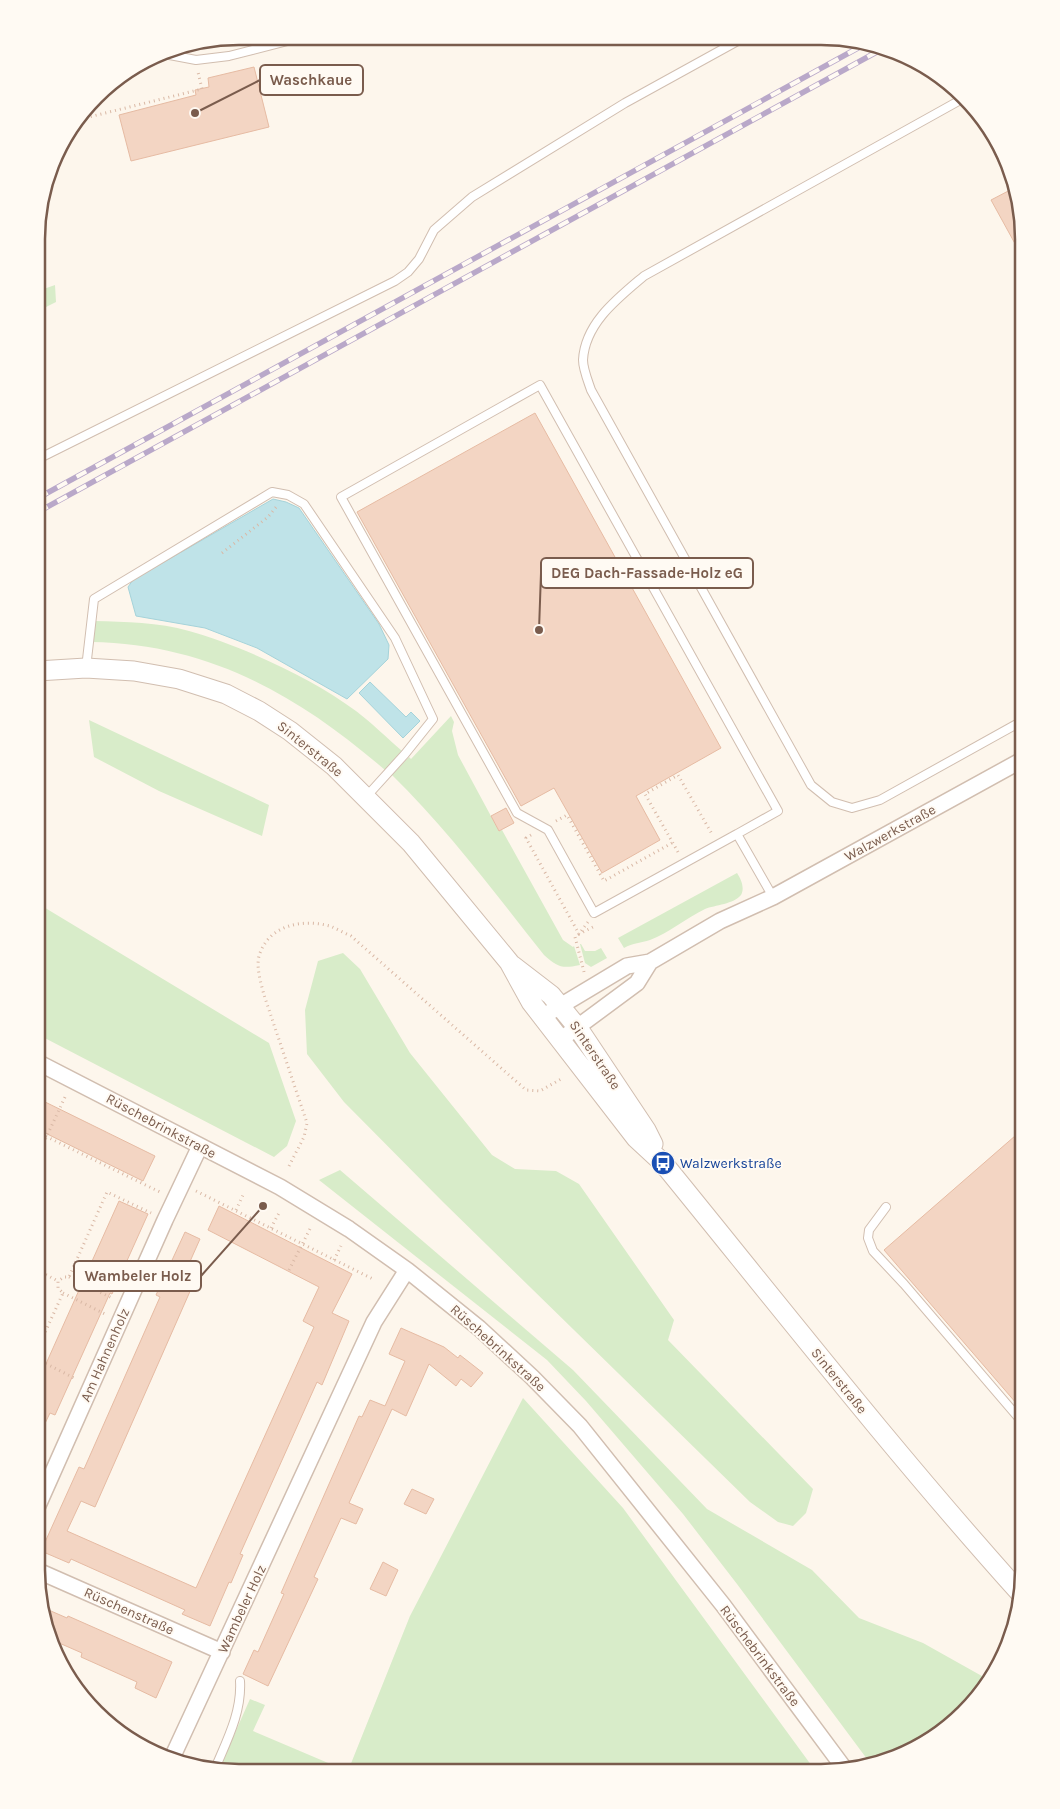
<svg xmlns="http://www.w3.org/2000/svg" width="1060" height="1809" font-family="Karla,sans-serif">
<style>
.green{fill:#d8ecc9}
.water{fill:#bfe3e8;stroke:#a5d3da}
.building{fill:#f3d5c3;stroke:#e6bba3}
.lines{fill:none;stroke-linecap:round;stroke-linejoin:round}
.service-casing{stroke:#d1beb0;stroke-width:10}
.minor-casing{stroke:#d1beb0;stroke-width:18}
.tertiary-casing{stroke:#d1beb0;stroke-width:21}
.path{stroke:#d9b8a5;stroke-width:3;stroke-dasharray:1 4;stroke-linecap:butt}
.service{stroke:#fff;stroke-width:8}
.minor{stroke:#fff;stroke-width:15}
.tertiary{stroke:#fff;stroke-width:19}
.rail-casing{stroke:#b9a8c9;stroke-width:5.5}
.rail{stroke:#fffaf3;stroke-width:4;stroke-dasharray:11;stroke-linecap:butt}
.labels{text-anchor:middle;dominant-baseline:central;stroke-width:4;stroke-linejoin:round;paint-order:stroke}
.street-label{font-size:14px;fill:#7a5c4d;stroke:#fffaf3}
.transit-label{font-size:14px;fill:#164399;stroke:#fffaf3;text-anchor:start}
.rim{fill:none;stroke:#7a5c4d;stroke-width:2.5}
.leader{fill:none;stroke:#7a5c4d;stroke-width:2}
.callout-dot{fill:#7a5c4d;stroke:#fffaf3;stroke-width:2}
.callout{fill:#fffaf3;stroke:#7a5c4d;stroke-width:2}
.callout-label{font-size:15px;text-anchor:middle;font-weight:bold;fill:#7a5c4d}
</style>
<rect width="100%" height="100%" fill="#fdf6ec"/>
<path class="green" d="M 55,285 L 56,302 L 38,311 L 38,291 Z
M 94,621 C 126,622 158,622 189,631 C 242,646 312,678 356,711 C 372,723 387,738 402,751 L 385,770 C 298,695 209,644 91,642 Z
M 451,716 L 454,722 L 452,731 L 458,755 L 499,831 L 502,830 L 563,940 L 573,947 L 574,946 L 580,965 C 561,969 558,967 544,955 C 495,893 448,830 392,775 L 409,757 L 411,759 Z
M 89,720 L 269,805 L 262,836 L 159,791 L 94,757 Z
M 737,873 C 741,879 745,888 741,895 C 734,904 715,905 705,909 C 686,918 669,933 650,940 C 641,943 633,943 624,948 L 618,938 Z
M 37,903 L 269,1043 L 296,1121 L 287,1146 L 274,1157 L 37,1034 Z
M 580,944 L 581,944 L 585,951 L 595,951 L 601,948 L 607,958 L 591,967 L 585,963 Z
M 343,953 L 360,969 L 410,1053 L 492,1155 L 515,1169 L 556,1171 L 579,1184 L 674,1320 L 668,1340 L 813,1489 L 806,1513 L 793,1526 L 778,1522 L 750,1502 L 443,1202 L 344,1102 L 307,1054 L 305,1010 L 318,961 Z
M 340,1170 L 573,1370 L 707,1509 L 812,1570 L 859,1618 L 923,1643 L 989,1680 C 971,1714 935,1741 900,1757 C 891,1761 879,1761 870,1763 L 737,1584 L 683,1514 L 586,1401 L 547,1360 L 319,1180 Z
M 523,1398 L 623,1508 L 817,1773 L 348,1771 L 410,1616 Z
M 250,1699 L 265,1705 L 253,1731 L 347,1771 L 218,1771 Z"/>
<path class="water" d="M 273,499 L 286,502 L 299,508 L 379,624 L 389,645 L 388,659 L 347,699 L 257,648 L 205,628 L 136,616 L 128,587 L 133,580 Z
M 370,682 L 406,717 L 411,712 L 420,721 L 403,738 L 359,693 Z"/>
<path class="building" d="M 254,67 L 269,127 L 131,161 L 119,115 L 196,95 L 195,90 L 209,87 L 208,78 Z
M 1014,188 L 1024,239 L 1024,260 L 991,200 Z
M 535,413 L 721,748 L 636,796 L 660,840 L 602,873 L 554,788 L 521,806 L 357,512 Z
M 506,808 L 514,823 L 499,831 L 491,816 Z
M 37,1098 L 155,1156 L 143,1181 L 37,1129 Z
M 1023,1129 L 1023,1411 L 884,1250 Z
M 119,1201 L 148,1214 L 112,1294 L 110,1293 L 55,1415 L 50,1413 L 36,1442 L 36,1386 Z
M 219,1206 L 352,1274 L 332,1313 L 349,1321 L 322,1385 L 317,1382 L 240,1554 L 243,1555 L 231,1583 L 229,1582 L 210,1626 L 182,1614 L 185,1610 L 156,1597 L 71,1559 L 69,1563 L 41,1551 L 79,1467 L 84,1469 L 160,1297 L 156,1295 L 185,1232 L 200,1239 L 184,1275 L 195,1280 L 95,1507 L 81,1501 L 67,1531 L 196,1588 L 314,1327 L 303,1321 L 319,1287 L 208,1230 Z
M 401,1328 L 444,1347 L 458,1358 L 460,1355 L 483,1373 L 471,1387 L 461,1379 L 456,1386 L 429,1364 L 406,1416 L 392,1409 L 349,1503 L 363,1509 L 356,1524 L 341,1518 L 314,1577 L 318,1579 L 268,1686 L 243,1674 L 254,1650 L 258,1652 L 284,1594 L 281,1593 L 359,1416 L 362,1417 L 370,1400 L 385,1406 L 405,1361 L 389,1354 Z
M 412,1489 L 434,1499 L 426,1514 L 404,1504 Z
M 383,1562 L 398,1570 L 386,1596 L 370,1589 Z
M 44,1608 L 67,1618 L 68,1616 L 172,1662 L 156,1698 L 135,1688 L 137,1682 L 81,1657 L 82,1653 L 50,1639 Z"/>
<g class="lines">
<g class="service-casing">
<path id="service" d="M 159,53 L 196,60 L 229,56 L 307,36
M 964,98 L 644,276 C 618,298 585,323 583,360 C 583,369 588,381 591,390 L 811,785 L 832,802 L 852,808 L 880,800 L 1024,720
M 38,459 L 395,281 L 408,272 L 419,259 L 434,230 L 472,197 L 625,103 L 743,38
M 86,668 L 94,599 L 272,492 L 288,495 L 304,504 L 395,638 L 433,719 L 405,754 L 366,797
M 737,834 L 594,913 L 548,830 L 517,813 L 341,497 L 540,385 L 778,811 L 737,834 L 773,897
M 886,1207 L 869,1230 L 868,1238 L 873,1251 L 904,1284 L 1023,1423
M 214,1771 C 226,1742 242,1713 240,1681"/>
</g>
<g class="minor-casing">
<path id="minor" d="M 542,1017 L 627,966 L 650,962 L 720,921 L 773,897 L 1024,759
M 560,1040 L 637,983 L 650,962
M 37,1062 L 280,1187 L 349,1229 L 407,1270 L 479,1328 L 532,1377 L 580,1426 L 723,1605 L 844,1768
M 36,1510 L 165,1220 L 200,1146
M 36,1570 L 222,1652
M 171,1760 L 374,1322 L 407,1270"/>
</g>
<g class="tertiary-casing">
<path id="tertiary" d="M 37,671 L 86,668 L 134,671 L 179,679 L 226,694 L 259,711 L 290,731 L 334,766 L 411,843 L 509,962 L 531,1002 L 636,1138 L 663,1163 C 781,1308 896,1455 1021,1594
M 512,965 L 551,995 L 578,1028 L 646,1130 L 653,1144"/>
</g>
<path class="path" d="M 81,119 L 202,89 L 198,72
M 222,553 L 268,517 L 277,506
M 556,821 L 567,815 L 604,881 L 672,843
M 531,835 L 526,838 L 579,934 L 593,927
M 678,852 L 645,794 L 678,775 L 712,834
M 584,972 L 575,937 L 579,934 L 588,922
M 37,1132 L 160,1192
M 37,1157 L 66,1095
M 289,1166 L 304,1137 L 307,1123 L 264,995 C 261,983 255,965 260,953 C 271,924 303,919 330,926 C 337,929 344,933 351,936 L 526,1090 L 540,1091 L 561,1079
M 196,1191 L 375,1280
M 236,1210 L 244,1193
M 271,1228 L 280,1211
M 334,1260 L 341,1246
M 37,1270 L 58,1281
M 289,1270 L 311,1227
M 69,1277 L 112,1298
M 63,1293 L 105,1314
M 37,1350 L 63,1293 L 58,1288 L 58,1281 L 64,1277 L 69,1277 L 107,1192 L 151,1213
M 37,1359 L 76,1379"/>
<use href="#service" class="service"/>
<use href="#minor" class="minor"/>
<use href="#tertiary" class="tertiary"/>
<g class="rail-casing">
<path id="rail" d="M 38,498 L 867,43
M 38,512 L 884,48"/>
</g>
<use href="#rail" class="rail"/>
</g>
<defs>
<g id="bus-disc" transform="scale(1.25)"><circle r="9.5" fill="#1a4fb4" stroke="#fffaf3"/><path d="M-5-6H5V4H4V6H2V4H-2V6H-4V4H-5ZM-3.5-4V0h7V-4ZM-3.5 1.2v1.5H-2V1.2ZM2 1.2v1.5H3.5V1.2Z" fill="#fff"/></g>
</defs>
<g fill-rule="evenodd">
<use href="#bus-disc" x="663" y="1163"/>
</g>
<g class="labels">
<g class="street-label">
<text transform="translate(310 749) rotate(39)">Sinterstraße</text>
<text transform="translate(890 833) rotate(-29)">Walzwerkstraße</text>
<text transform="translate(595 1055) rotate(56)">Sinterstraße</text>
<text transform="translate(161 1126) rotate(28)">Rüschebrinkstraße</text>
<text transform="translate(498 1348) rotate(42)">Rüschebrinkstraße</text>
<text transform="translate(105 1355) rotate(-66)">Am Hahnenholz</text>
<text transform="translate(839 1381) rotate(51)">Sinterstraße</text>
<text transform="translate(242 1609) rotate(-65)">Wambeler Holz</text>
<text transform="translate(129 1611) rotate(24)">Rüschenstraße</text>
<text transform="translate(760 1656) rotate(53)">Rüschebrinkstraße</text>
</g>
<g class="transit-label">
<text x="680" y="1163">Walzwerkstraße</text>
</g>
</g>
<path d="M0 0H1060V1809H0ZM239 45H821A194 194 0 0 1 1015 239V1570A194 194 0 0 1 821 1764H239A194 194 0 0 1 45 1570V239A194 194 0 0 1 239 45Z" fill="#fffaf3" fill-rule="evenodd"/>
<path class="rim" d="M239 45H821A194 194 0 0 1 1015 239V1570A194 194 0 0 1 821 1764H239A194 194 0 0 1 45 1570V239A194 194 0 0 1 239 45Z"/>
<path class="leader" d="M195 113L260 80M539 630L541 573M263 1206L201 1276"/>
<g class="callout-dot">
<circle cx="195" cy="113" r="5"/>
<circle cx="539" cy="630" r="5"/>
<circle cx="263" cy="1206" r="5"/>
</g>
<g class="callout">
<rect x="260" y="65" width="103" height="30" rx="5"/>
<rect x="541" y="558" width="212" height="30" rx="5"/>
<rect x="74" y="1261" width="127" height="30" rx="5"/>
</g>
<g class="callout-label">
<text x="311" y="85">Waschkaue</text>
<text x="647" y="578">DEG Dach-Fassade-Holz eG</text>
<text x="138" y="1281">Wambeler Holz</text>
</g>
</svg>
